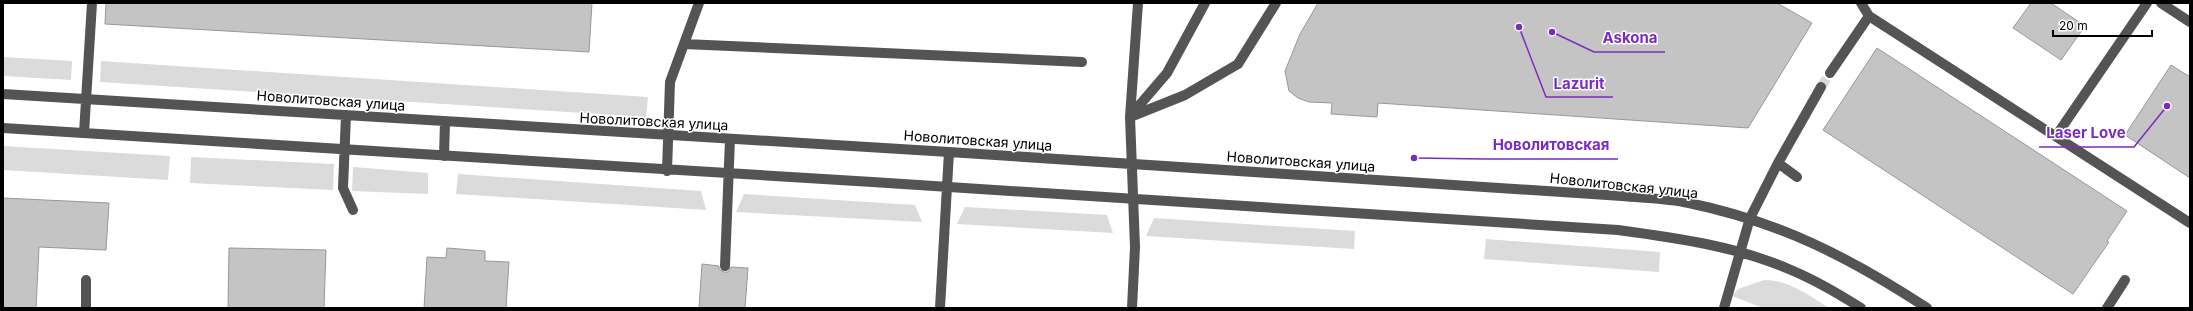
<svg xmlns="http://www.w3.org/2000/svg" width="2193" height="311" font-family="Inter,sans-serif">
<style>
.green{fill:#dbdbdb}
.building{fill:#c4c4c4;stroke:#989898}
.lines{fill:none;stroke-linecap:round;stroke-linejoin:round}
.minor-tunnel{stroke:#d9d9d9;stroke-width:10;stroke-dasharray:10 5;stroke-linecap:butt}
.minor{stroke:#545454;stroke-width:10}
.labels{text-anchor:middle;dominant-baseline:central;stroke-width:3;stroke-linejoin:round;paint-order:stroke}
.street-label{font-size:14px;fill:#000;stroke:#fff}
.leader{fill:none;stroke:#7b2cbf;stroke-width:1.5}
.callout-dot{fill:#7b2cbf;stroke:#fff;stroke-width:1.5}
.callout-label{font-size:15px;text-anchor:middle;font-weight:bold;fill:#7b2cbf;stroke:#fff;stroke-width:3;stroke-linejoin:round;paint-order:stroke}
</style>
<rect width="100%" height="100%" fill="#fff"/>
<path class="green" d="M 3,57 L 72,61 L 71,80 L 3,76 Z
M 101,61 L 648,97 L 646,117 L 100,82 Z
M 3,146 L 170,156 L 168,180 L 3,170 Z
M 191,157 L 334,164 L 333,190 L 190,183 Z
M 353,167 L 428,173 L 428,194 L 352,191 Z
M 458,174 L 701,191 L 706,210 L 456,194 Z
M 744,194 L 915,205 L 922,222 L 736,212 Z
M 965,207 L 1107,215 L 1113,233 L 957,224 Z
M 1154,218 L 1355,231 L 1354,249 L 1146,236 Z
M 1486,239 L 1660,252 L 1659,272 L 1484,259 Z
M 1764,280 C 1789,280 1808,295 1829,308 L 1763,308 L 1732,296 L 1738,289 Z"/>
<path class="building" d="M 106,3 L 592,3 L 589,52 L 105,24 Z
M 1318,3 L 1777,3 L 1812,23 L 1748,128 L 1378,103 L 1377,117 L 1331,114 L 1332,103 L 1309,102 L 1298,98 L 1289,91 L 1285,71 L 1300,34 Z
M 2031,3 L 2051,3 L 2085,26 L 2061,60 L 2013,28 Z
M 1877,48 L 2127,211 L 2107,241 L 2109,242 L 2073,294 L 1823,130 Z
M 2171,65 L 2190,77 L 2190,178 L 2125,135 Z
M 3,198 L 109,203 L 106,250 L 39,247 L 36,308 L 3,308 Z
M 229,248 L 326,250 L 324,308 L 228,308 Z
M 447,248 L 485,251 L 485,261 L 509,262 L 506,308 L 424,308 L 427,257 L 446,258 Z
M 702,264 L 719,266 L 719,269 L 724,272 L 728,272 L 731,267 L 748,268 L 745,308 L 699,308 Z"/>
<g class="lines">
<path class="minor-tunnel" d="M 1821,87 L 1830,73"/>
<path class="minor" d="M 2161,3 L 2190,22
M 1869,16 L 2190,223
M 684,44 L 1082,62
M 1830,73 L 1869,16 L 1861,3
M 3,94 L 949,152 L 1622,196 C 1644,198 1667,198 1689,203 C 1780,222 1849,257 1927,308
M 346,115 L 343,188 L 353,210
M 1131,115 L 1167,73 L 1205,3
M 1130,117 L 1185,95 L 1238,64 L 1276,3
M 3,128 C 541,162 1080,194 1618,230 C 1677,238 1736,246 1791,270 C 1815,280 1839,294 1861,308
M 84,133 L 92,3
M 2056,136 L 2147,3
M 444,156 L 445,122
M 1778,163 L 1797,177
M 667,171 L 670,82 L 699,3
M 725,266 L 730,139
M 86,308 L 86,280
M 940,308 L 949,152
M 1132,308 L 1135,247 L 1130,117 L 1138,3
M 1724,308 L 1750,218 L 1778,163 L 1821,87
M 2107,308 L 2125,280"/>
</g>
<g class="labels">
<g class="street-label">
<text transform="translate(331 100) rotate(4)">Новолитовская улица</text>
<text transform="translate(654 121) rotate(3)">Новолитовская улица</text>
<text transform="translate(978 140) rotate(4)">Новолитовская улица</text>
<text transform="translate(1301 161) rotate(4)">Новолитовская улица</text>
<text transform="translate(1624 185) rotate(6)">Новолитовская улица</text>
</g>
</g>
<path class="leader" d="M1552 32L1594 52H1665M1519 27L1546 97H1613M2167 106L2134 147H2039M1414 158L1485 159H1618"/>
<g class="callout-dot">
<circle cx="1552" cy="32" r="4"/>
<circle cx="1519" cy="27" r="4"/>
<circle cx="2167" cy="106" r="4"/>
<circle cx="1414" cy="158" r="4"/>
</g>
<g class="callout-label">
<text x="1630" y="43">Askona</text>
<text x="1579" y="89">Lazurit</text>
<text x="2086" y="138">Laser Love</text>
<text x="1551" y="150">Новолитовская</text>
</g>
<rect width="2193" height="311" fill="none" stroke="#000000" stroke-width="8"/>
<path d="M2053 30v6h99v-6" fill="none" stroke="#000000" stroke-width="2"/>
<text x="2059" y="30" font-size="12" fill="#000000" stroke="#ffffff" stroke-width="3" paint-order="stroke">20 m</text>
</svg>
